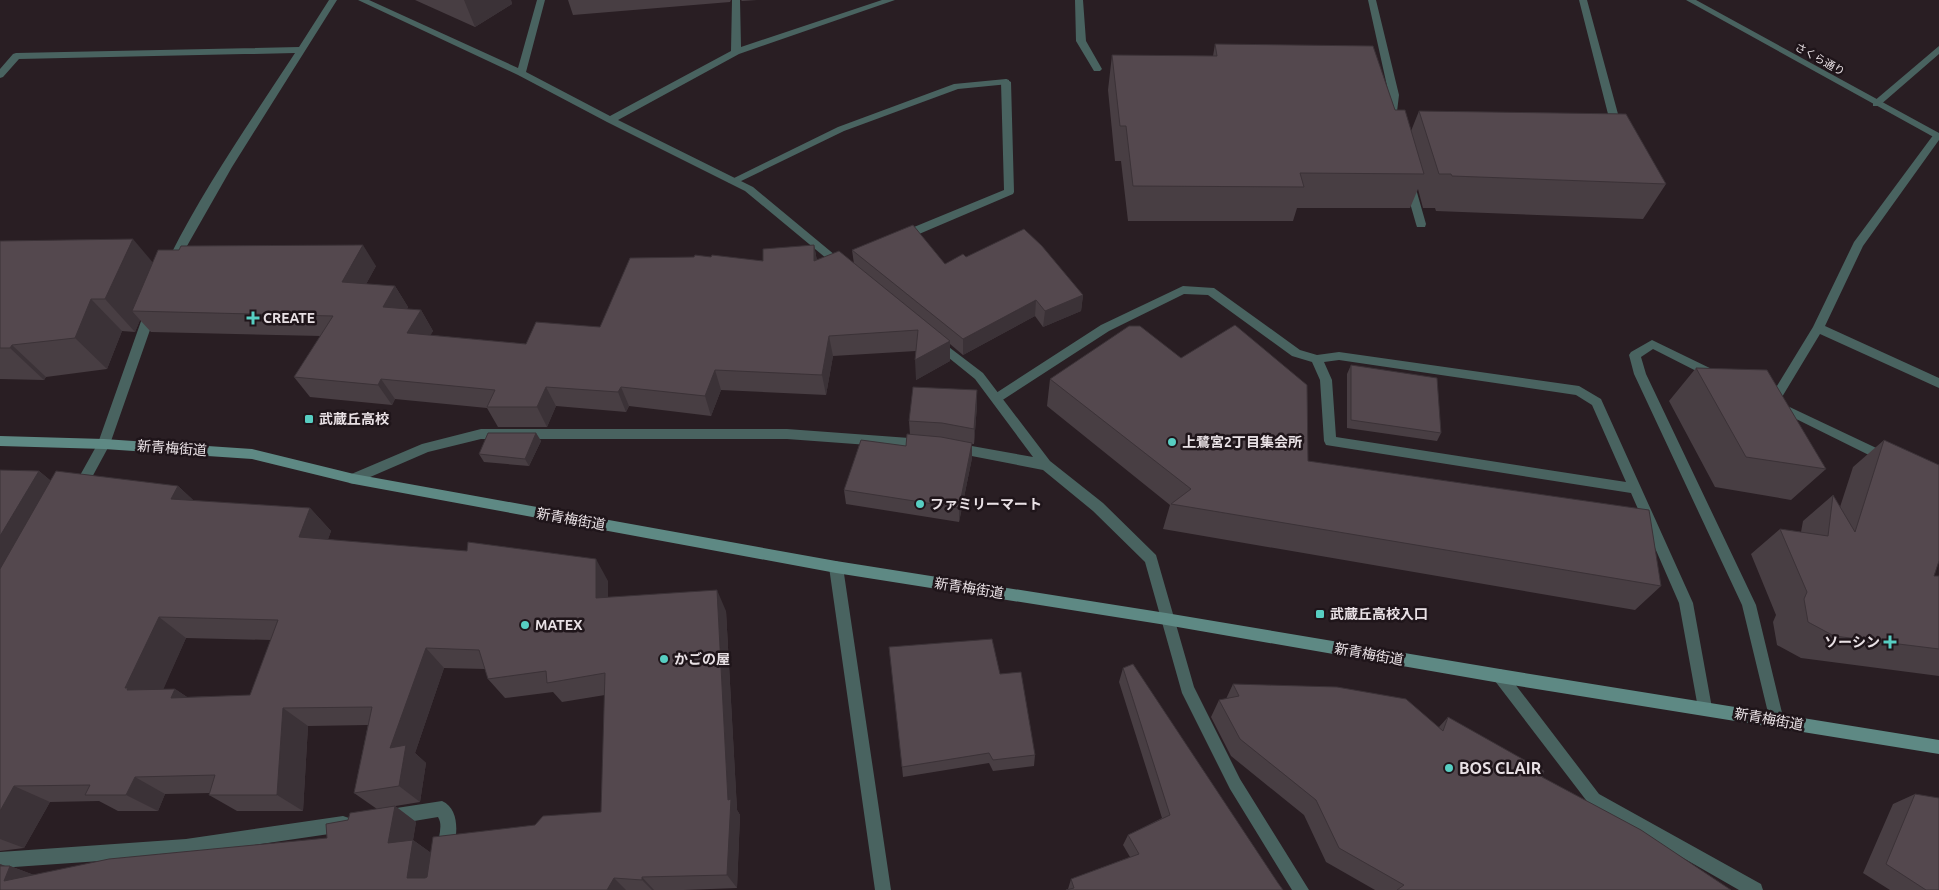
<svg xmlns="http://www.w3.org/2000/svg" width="1939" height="890" font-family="Ubuntu,'Noto Sans JP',sans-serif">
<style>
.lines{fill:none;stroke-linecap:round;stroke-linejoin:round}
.service{fill:#496360;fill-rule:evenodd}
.minor{fill:#496360;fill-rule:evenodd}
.secondary{fill:#5e8984;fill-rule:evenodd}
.wall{fill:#483e43;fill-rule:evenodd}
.shaded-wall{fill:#3b3237}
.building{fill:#54484e;stroke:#3b3237;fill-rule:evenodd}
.poi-dot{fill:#57cec2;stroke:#1f151a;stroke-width:2}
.labels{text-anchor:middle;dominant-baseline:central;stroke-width:5;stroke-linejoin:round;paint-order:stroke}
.far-street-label{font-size:11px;fill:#e9e1e5;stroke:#1f151a}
.poi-label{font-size:14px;font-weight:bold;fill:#e9e1e5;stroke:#1f151a;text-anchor:start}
.street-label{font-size:14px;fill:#e9e1e5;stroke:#1f151a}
.near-poi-label{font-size:16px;font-weight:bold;fill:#e9e1e5;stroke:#1f151a;text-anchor:start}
</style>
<rect width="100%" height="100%" fill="#291e23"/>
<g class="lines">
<path class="service" d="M 1075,0 L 1083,0 L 1086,41 L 1102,69 L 1100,71 L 1094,71 L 1076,41 Z
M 1368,0 L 1376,0 L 1399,95 L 1396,120 L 1391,123 L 1386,120 L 1389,95 Z
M 1579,0 L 1587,0 L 1618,114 L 1616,116 L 1610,116 L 1608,114 Z
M 1939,46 L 1939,54 L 1879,106 L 1873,106 L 1873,102 Z
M 1006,79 L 1009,80 L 1009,84 L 958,89 L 844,131 L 737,183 L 729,183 L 728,181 L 838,127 L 954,84 Z
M 1939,133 L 1939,140 L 1863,246 L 1825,326 L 1939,378 L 1939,388 L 1820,334 L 1779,402 L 1889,454 L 1891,458 L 1889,462 L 1885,463 L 1774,408 L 1768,407 L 1766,404 L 1813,327 L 1854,242 L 1934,134 Z
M 1409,179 L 1414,182 L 1426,224 L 1425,227 L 1417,227 L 1416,224 L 1404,182 Z
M 1183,286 L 1214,288 L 1300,350 L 1317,355 L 1339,352 L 1579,386 L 1601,399 L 1693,603 L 1712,708 L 1710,713 L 1705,715 L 1700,713 L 1698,708 L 1679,603 L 1631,493 L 1326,445 L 1324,441 L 1320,380 L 1312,362 L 1292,356 L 1208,295 L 1184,294 L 1109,331 L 1001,401 L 993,401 L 991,398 L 993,395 L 1101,325 ZM 1339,360 L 1576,395 L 1592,405 L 1626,482 L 1336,437 L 1332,380 L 1324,362 Z
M 1652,340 L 1720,373 L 1722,376 L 1720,379 L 1712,379 L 1653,349 L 1641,357 L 1646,374 L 1756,605 L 1784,721 L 1782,726 L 1777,728 L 1772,726 L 1770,721 L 1742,605 L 1634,374 L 1629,355 L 1631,352 Z"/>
<path class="minor" d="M 329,0 L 337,0 L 232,167 L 175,267 L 171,268 L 166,264 C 202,190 250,122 295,53 L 19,59 L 3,77 L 0,78 L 0,69 L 13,54 L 16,53 L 299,47 Z
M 358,0 L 369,0 L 518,68 L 537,0 L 545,0 L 526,72 L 610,116 L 731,51 L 732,0 L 740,0 L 741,47 L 882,0 L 895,0 L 739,54 L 618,120 L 753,187 L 847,265 L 846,268 L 838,268 L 745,191 L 607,122 L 518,75 Z
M 1686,0 L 1696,0 L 1939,133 L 1939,140 Z
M 1006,79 L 1011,82 L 1014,192 L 1013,194 L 905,240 L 897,240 L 896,237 L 897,234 L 1004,190 L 1001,82 Z
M 151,306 L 157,310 L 110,444 L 84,492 L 79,493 L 74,492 L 73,488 L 98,443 L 145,310 Z
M 937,338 L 983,373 L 1050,461 L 1103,503 L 1156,555 L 1194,687 L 1240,779 L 1309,890 L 1292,890 L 1230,789 L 1182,693 L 1145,562 L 1093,511 L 1043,470 L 951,452 L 949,448 L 951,444 L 955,443 L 1033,457 L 975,379 L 933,345 L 931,342 L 933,339 Z
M 481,429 L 787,429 L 923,439 L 927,440 L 929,444 L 927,448 L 923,449 L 787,439 L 481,439 L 428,452 L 354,484 L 349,483 L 348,479 L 349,475 L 422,444 Z
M 836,561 L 841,563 L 843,567 L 891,890 L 875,890 L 829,567 L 831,563 Z
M 1500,669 L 1505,671 L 1599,794 L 1761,884 L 1763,890 L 1739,890 L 1589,804 L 1495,681 L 1493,676 L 1495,671 Z
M 442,801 C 462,810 457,840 451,857 L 445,859 L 439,857 C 434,844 445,828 438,817 L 390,825 L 384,823 L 382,817 L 384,811 L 390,809 Z
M 343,816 L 349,818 L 351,824 L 349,830 L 343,832 L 186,855 L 0,868 L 0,852 L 186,839 Z"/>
<path class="secondary" d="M 0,436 L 104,439 L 252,449 L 354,474 L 836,561 L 1166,613 L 1500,669 L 1939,740 L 1939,754 L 1500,683 L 1166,625 L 836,573 L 354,484 L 252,459 L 104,449 L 0,446 Z"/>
</g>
<path class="wall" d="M 415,0 L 511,0 L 512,4 L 475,27 Z
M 568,0 L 731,0 L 730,2 L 573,15 Z
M 741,0 L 757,0 L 742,1 Z
M 1215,44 L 1395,110 L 1411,131 L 1419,111 L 1666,184 L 1643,219 L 1436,211 L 1435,208 L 1423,208 L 1418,189 L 1410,208 L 1297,208 L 1293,221 L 1128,221 L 1121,161 L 1115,161 L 1108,90 L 1112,55 L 1213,56 Z
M 0,241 L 153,262 L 376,266 L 366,284 L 395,286 L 408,307 L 407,309 L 421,310 L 433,331 L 430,335 L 526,344 L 600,327 L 711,257 L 763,261 L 814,245 L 817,261 L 854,264 L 852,250 L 945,264 L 966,257 L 1083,295 L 1081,311 L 1043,327 L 1035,316 L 963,355 L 950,344 L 950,361 L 916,380 L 916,351 L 833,356 L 826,395 L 721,390 L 711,416 L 629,406 L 626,412 L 556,406 L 547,427 L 498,427 L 487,408 L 395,399 L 392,405 L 310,397 L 294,377 L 321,336 L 151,332 L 140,320 L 135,332 L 122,331 L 107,369 L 46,377 L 44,380 L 0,379 Z
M 1351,365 L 1441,433 L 1437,441 L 1347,428 L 1347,374 Z
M 1696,368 L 1826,469 L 1791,500 L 1715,487 L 1669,401 Z
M 1050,379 L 1308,461 L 1661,586 L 1635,610 L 1163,529 L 1170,505 L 1047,406 Z
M 977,405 L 974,444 L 972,444 L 972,458 L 959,522 L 846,504 L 844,490 L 906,446 L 910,435 L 909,421 Z
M 536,433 L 541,441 L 529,466 L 484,462 L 479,454 Z
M 1884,440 L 1934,576 L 1939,576 L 1939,676 L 1801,658 L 1777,645 L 1773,622 L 1776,615 L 1751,554 L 1780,529 L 1801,532 L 1803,521 L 1833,495 L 1840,507 L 1853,467 Z
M 0,470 L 39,471 L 51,481 L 178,486 L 194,501 L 310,508 L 331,531 L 328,539 L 608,581 L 608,597 L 726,611 L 737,810 L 740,815 L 737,888 L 684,890 L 0,890 L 0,864 L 5,866 L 10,866 L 34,875 L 327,838 L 348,820 L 395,806 L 416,822 L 413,840 L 431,853 L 535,825 L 601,812 L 605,695 L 562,702 L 553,692 L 505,698 L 488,679 L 485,669 L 444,668 L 415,753 L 426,763 L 420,802 L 377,809 L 354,793 L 368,725 L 308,726 L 303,811 L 237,811 L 209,795 L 210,793 L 165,794 L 158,811 L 118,811 L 99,801 L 50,802 L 24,848 L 0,851 ZM 186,638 L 271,640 L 250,695 L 187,697 L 175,689 L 163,689 Z
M 1123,668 L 1283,890 L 1068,889 L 1071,879 L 1130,857 L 1123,845 L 1128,835 L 1162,818 L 1119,682 Z
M 1000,674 L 1035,755 L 1034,766 L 993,771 L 989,763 L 903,777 L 902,767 Z
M 1233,684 L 1439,727 L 1448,717 L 1542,777 L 1731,890 L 1375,890 L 1326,862 L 1304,815 L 1231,756 L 1211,717 L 1219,700 L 1226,699 Z
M 1915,794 L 1939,890 L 1890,890 L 1863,873 L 1893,804 Z"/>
<path class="shaded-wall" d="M 464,0 L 511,0 L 512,4 L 475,27 Z
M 133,239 L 160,271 L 132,311 L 140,320 L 135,332 L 105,299 Z
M 363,245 L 376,266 L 356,303 L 342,282 Z
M 814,245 L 818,266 L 814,261 Z
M 395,286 L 408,307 L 396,327 L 383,307 Z
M 1083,295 L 1081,311 L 1043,327 L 1045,311 Z
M 91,299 L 122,331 L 107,369 L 75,338 Z
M 1036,300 L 1035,316 L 963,355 L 963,339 Z
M 421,310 L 433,331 L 420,353 L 407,333 Z
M 829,336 L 833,356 L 826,395 L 822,375 Z
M 950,341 L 950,361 L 916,380 L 915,360 Z
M 12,345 L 46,377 L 44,380 L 10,348 Z
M 715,370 L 721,390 L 711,416 L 705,396 Z
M 381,379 L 395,399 L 392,405 L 378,385 Z
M 546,387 L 556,406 L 547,427 L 537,407 Z
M 621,387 L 629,406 L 626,412 L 618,392 Z
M 977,390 L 977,405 L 974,444 L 974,429 Z
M 536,433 L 541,441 L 529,466 L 525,459 Z
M 972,443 L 972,458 L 959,522 L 959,508 Z
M 39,471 L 67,494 L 0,614 L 0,536 Z
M 178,486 L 203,509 L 171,499 Z
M 310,508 L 331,531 L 321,559 L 299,537 Z
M 596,559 L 608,581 L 608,619 L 596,598 Z
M 717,590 L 726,611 L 737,810 L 740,815 L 737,888 L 727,875 L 728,800 Z
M 159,617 L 186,638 L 156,706 L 157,709 L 125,688 Z
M 426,648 L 444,668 L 415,753 L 426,763 L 420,802 L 399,786 L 390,748 Z
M 175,689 L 203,708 L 171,698 Z
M 283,708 L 308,726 L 303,811 L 277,795 Z
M 135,777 L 165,794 L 158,811 L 126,795 Z
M 14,786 L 50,802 L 24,848 L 0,839 L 0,811 Z
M 395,806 L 416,822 L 413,840 L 434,855 L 429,890 L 407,878 L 388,843 Z
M 0,864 L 10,868 L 10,866 L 47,880 L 43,890 L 0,880 Z
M 642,877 L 654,890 L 652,890 L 642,880 Z
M 614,878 L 626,890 L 607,890 Z"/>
<path class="building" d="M 1215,44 L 1373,46 L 1395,110 L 1405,110 L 1424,174 L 1300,173 L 1304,187 L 1133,186 L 1126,126 L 1120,126 L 1112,55 L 1217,56 Z
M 1419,111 L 1626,114 L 1666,184 L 1452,176 L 1451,174 L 1439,174 Z
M 913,225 L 945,264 L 963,254 L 966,257 L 1024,229 L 1042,246 L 1083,295 L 1045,311 L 1036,300 L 963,339 L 852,250 Z
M 133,239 L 105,299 L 91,299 L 75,338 L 12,345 L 10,348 L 0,348 L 0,241 Z
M 363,245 L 342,282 L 395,286 L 383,307 L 421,310 L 407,333 L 526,344 L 536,322 L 600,327 L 630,258 L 694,257 L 695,255 L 711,257 L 712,255 L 763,261 L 763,249 L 814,245 L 814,261 L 839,251 L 950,341 L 915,360 L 918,330 L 829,336 L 822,375 L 715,370 L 705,396 L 621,387 L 618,392 L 546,387 L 537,407 L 487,407 L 495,390 L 381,379 L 378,385 L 294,377 L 333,316 L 132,311 L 158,250 L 179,250 L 181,246 Z
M 1235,325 L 1307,385 L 1308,461 L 1649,510 L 1661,586 L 1171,504 L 1191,489 L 1050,379 L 1129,326 L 1140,326 L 1181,358 Z
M 1351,365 L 1437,378 L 1441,433 L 1351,420 Z
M 1696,368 L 1767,370 L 1826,469 L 1746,457 Z
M 913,387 L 977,390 L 974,429 L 942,423 L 909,421 Z
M 488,433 L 536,433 L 525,459 L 479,454 Z
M 907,434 L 941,437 L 972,443 L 959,508 L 844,490 L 861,440 L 906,446 Z
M 1884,440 L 1939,465 L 1939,561 L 1934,576 L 1939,576 L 1939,649 L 1834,636 L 1808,622 L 1804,599 L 1807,592 L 1780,529 L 1828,536 L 1833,495 L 1855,532 Z
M 0,470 L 39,471 L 0,536 Z
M 56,471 L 178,486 L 171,499 L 310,508 L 299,537 L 467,551 L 468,542 L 596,559 L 596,598 L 717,590 L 728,800 L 731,799 L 727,875 L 642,877 L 642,880 L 614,878 L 607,890 L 0,890 L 0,866 L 10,866 L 4,881 L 109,859 L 327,838 L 326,824 L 348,820 L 350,813 L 395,806 L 388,843 L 413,840 L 407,878 L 425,878 L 427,877 L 433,837 L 535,825 L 543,816 L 601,812 L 605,673 L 547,683 L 546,671 L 488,679 L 479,650 L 426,648 L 390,748 L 406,745 L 399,786 L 354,793 L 372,707 L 283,708 L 277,795 L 209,795 L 215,775 L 135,777 L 126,795 L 85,795 L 90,785 L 14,786 L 0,811 L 0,569 ZM 159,617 L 278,620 L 250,695 L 171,698 L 175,689 L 127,690 L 128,688 L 125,688 Z
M 992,639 L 1000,674 L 1021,672 L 1035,755 L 993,760 L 989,753 L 902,767 L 889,647 Z
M 1133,664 L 1278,883 L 1283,890 L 1066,890 L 1074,888 L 1071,879 L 1139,854 L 1128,835 L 1170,815 L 1123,668 Z
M 1233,684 L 1337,687 L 1406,699 L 1443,731 L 1448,717 L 1544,771 L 1542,777 L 1641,830 L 1731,890 L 1397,890 L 1404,885 L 1339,848 L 1316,800 L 1240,739 L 1219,700 L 1239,696 Z
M 1915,794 L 1939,798 L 1939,890 L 1926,890 L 1886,864 Z"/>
<g class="poi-dot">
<path d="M250.5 310.5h5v5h5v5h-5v5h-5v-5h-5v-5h5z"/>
<rect x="304" y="414" width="10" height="10" rx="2.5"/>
<circle cx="1172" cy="442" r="5"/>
<circle cx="920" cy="504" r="5"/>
<rect x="1315" y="609" width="10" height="10" rx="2.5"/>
<circle cx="525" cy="625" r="5"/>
<path d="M1887.5 634.5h5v5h5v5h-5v5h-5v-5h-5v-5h5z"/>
<circle cx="664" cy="659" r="5"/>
<circle cx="1449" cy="768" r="5"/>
</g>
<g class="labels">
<g class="far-street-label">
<text transform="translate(1820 59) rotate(29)">さくら通り</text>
</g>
<g class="poi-label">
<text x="263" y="318">CREATE</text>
<text x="319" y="419">武蔵丘高校</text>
<text x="1182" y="442">上鷺宮2丁目集会所</text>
<text x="930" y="504">ファミリーマート</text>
<text x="1330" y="614">武蔵丘高校入口</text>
<text x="535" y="625">MATEX</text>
<text x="1880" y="642" text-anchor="end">ソーシン</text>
<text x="674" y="659">かごの屋</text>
</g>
<g class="street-label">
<text transform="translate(172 448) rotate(4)">新青梅街道</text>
<text transform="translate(571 519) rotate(10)">新青梅街道</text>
<text transform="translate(969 588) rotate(9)">新青梅街道</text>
<text transform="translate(1369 654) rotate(10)">新青梅街道</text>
<text transform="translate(1769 719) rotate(10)">新青梅街道</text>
</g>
<g class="near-poi-label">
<text x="1459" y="768">BOS CLAIR</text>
</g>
</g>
</svg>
